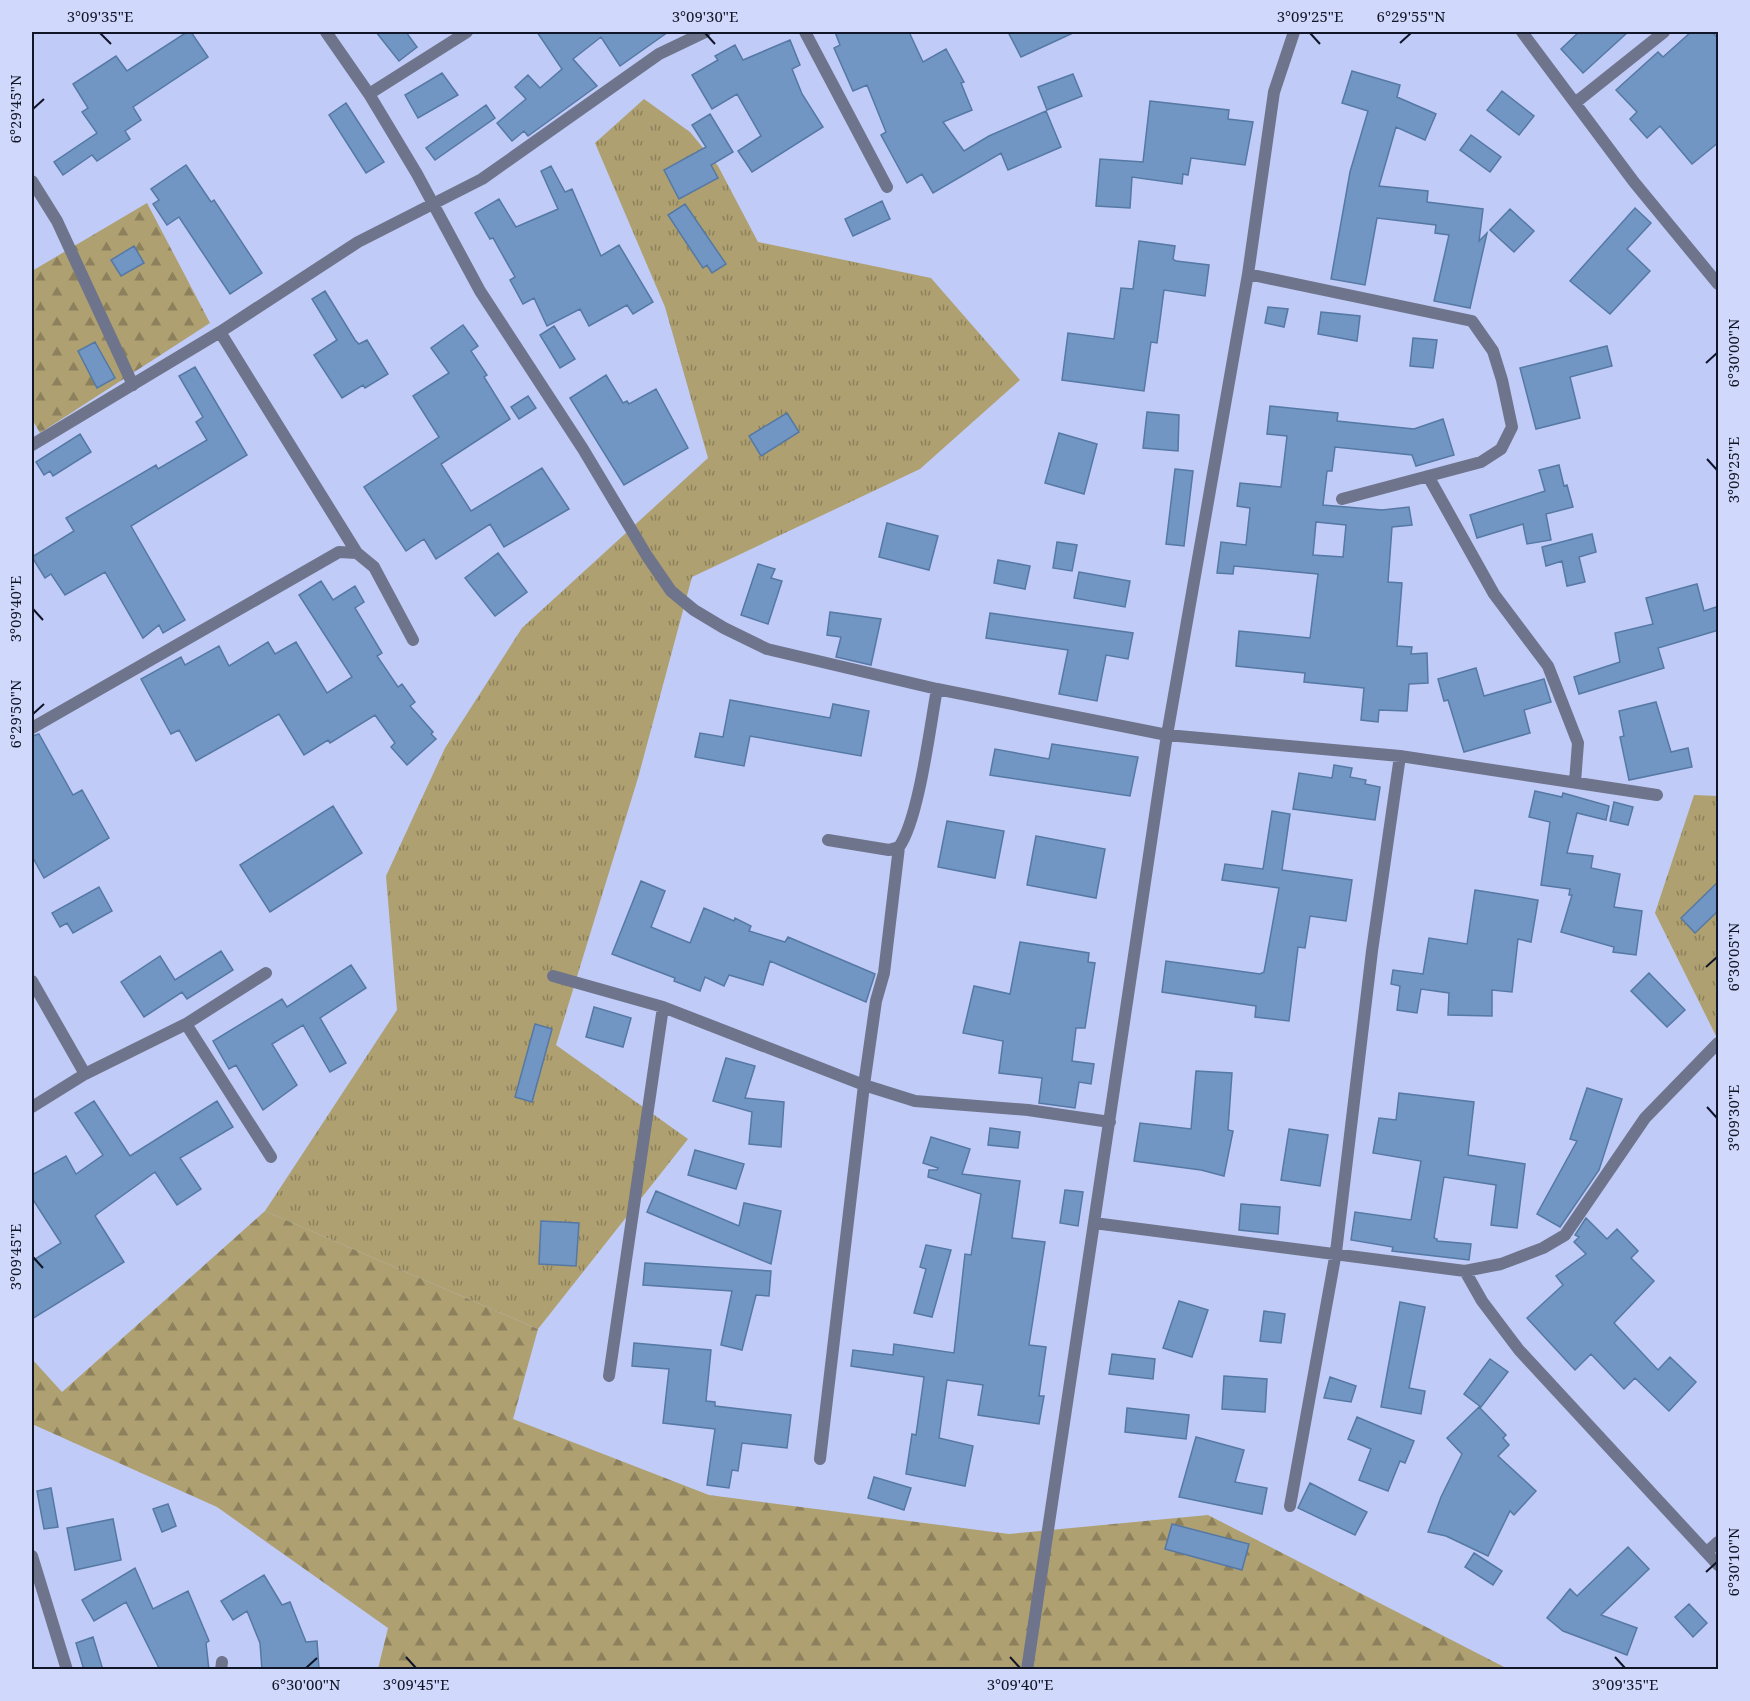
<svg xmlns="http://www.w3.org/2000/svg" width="1750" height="1701" font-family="'Noto Serif',serif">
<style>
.grass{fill:url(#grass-tufts)}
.forest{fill:url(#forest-firs)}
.building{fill:#7296c3;stroke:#5578a4;stroke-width:1.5;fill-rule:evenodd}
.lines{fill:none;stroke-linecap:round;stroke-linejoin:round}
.street{stroke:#6e748b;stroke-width:12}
.ticks{fill:none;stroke:#111528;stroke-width:2}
.neatline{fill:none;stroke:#111528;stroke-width:2}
.ticks-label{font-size:15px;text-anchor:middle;fill:#111528}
</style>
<defs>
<pattern id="grass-tufts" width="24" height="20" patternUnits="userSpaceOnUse" patternTransform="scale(1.5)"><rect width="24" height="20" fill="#aea070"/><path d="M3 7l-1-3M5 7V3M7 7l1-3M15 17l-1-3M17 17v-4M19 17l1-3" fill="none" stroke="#8c815c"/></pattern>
<pattern id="forest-firs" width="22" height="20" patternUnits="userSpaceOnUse" patternTransform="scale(1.5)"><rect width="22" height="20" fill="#aea070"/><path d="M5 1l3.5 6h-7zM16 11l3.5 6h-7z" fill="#8c815c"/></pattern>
</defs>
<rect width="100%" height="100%" fill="#c0cbf7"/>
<path class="grass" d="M 644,99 L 690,132 L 718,166 L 758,242 L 931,278 L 1020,380 L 920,469 L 692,577 L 638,778 L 556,1045 L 688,1139 L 538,1329 L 265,1211 L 397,1010 L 386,876 L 445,748 L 522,628 L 708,458 L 665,307 L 595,143 Z
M 1694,795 L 1718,796 L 1718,1040 L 1655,913 Z"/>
<path class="forest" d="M 147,203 L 210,323 L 40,433 L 32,419 L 32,271 Z
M 265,1211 L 538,1329 L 513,1419 L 709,1495 L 1009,1534 L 1208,1515 L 1508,1669 L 378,1669 L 388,1628 L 217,1507 L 32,1424 L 32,1359 L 62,1392 Z"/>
<path class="building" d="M 187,32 L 191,32 L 208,57 L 133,107 L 141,120 L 125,131 L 130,139 L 97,161 L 92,155 L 63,175 L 54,162 L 97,133 L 82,112 L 88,108 L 73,84 L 116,56 L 127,71 Z
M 376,32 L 406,32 L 417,47 L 399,61 Z
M 537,32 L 668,32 L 620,66 L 601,37 L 573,59 L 597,86 L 528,136 L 524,131 L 512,141 L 497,123 L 526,99 L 515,87 L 528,75 L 540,88 L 562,69 Z
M 835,32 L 909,32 L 923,62 L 946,49 L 964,82 L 961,83 L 972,110 L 943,122 L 964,151 L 989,136 L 1046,111 L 1061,147 L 1008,170 L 1001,153 L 933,193 L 922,174 L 907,183 L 881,135 L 886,132 L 867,85 L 853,91 L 834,48 L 840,45 Z
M 1008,32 L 1075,32 L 1021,57 Z
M 1579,32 L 1628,32 L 1583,73 L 1561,49 Z
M 1691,32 L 1712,32 L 1719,39 L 1719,142 L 1692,164 L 1660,126 L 1647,138 L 1630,119 L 1637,112 L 1616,90 L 1658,52 L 1663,57 Z
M 790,40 L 800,65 L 792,69 L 802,94 L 823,127 L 752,172 L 738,151 L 761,136 L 737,94 L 712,109 L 692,75 L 718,60 L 715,56 L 735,45 L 743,60 Z
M 1352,71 L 1400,85 L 1397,97 L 1436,114 L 1425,140 L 1396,127 L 1379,186 L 1428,191 L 1427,202 L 1483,209 L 1479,241 L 1487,233 L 1470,308 L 1434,301 L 1449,235 L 1435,233 L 1436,225 L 1377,218 L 1365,285 L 1331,279 L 1350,172 L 1368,111 L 1342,103 Z
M 442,73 L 458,95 L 418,118 L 405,95 Z
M 1073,74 L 1082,96 L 1047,110 L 1038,87 Z
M 1502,91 L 1534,116 L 1519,135 L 1487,110 Z
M 1150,101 L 1229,110 L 1228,119 L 1253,122 L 1245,165 L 1191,158 L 1188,175 L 1183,174 L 1182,184 L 1132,177 L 1130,208 L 1096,206 L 1100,159 L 1143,162 Z
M 346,103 L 384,162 L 366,173 L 329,115 Z
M 486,105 L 495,118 L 435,160 L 426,148 Z
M 710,114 L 733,152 L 711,165 L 718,178 L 679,199 L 664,170 L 706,147 L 692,125 Z
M 1471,135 L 1501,157 L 1490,172 L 1460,150 Z
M 186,165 L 211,202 L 214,200 L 262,273 L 230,294 L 179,217 L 167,225 L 153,204 L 159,200 L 151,189 Z
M 551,166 L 565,192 L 572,189 L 601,256 L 619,245 L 653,302 L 633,314 L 627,305 L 589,326 L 580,309 L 547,326 L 534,298 L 523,304 L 510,280 L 515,277 L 493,238 L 490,239 L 475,213 L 499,199 L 516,227 L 558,209 L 541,171 Z
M 882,201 L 890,219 L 853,236 L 845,219 Z
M 685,204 L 726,264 L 712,273 L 707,265 L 703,268 L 668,215 Z
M 1635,208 L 1651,223 L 1627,249 L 1650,271 L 1610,314 L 1570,281 Z
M 1510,209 L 1534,231 L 1514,252 L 1490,230 Z
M 1139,241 L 1175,246 L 1173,259 L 1176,261 L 1209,265 L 1205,296 L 1164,290 L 1157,343 L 1151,342 L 1144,391 L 1062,380 L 1068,333 L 1114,339 L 1121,288 L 1133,289 Z
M 134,246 L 144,263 L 121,276 L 111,260 Z
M 325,291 L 355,340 L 359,344 L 367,340 L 388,374 L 365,388 L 363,385 L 342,398 L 314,355 L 337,340 L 312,299 Z
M 1268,307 L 1288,309 L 1284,327 L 1265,323 Z
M 1321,312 L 1360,316 L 1357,341 L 1318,334 Z
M 463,325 L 478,346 L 471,351 L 487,375 L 484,377 L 510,419 L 441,464 L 471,511 L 542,468 L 569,509 L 504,547 L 490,524 L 436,559 L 424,539 L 406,551 L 364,487 L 439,437 L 413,396 L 449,373 L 431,348 Z
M 554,326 L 575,359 L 560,368 L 540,335 Z
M 1413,338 L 1437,340 L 1433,368 L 1410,366 Z
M 95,342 L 115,378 L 97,388 L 78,351 Z
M 1607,346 L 1612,366 L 1570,377 L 1580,418 L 1536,429 L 1520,368 Z
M 195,367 L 247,455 L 131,526 L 185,620 L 163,633 L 159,625 L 143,638 L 105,572 L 65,595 L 51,574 L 45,578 L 32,557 L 74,531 L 66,518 L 156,465 L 158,469 L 207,440 L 196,422 L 203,417 L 179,376 Z
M 606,375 L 623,403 L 627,401 L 629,404 L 656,389 L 688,448 L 624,485 L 570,398 Z
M 528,396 L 536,408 L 519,419 L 511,407 Z
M 1270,406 L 1338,413 L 1337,421 L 1414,429 L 1443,419 L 1454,455 L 1416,466 L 1412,455 L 1335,447 L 1332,471 L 1327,471 L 1323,505 L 1382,510 L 1409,507 L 1412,525 L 1392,527 L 1388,582 L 1402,583 L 1397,646 L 1412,647 L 1411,654 L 1427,653 L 1428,683 L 1409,684 L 1407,711 L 1379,710 L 1378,722 L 1361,720 L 1364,688 L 1304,682 L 1305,673 L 1236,666 L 1239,631 L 1310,638 L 1318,574 L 1234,566 L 1233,574 L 1217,573 L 1221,542 L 1246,545 L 1250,508 L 1237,506 L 1240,483 L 1281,487 L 1287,436 L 1267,434 ZM 1316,522 L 1346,525 L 1343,557 L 1313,555 Z
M 1147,412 L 1179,415 L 1178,451 L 1143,448 Z
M 787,413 L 799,432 L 761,456 L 749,436 Z
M 1059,433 L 1097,444 L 1084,494 L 1045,483 Z
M 80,434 L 91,452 L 53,476 L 50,471 L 44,475 L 36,462 Z
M 1559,465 L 1564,486 L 1567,485 L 1573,507 L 1546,514 L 1551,540 L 1527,544 L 1523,524 L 1477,538 L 1470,515 L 1545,491 L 1539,470 Z
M 1175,469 L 1193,471 L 1184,546 L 1166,544 Z
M 887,523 L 938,536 L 929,570 L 879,557 Z
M 1592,534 L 1596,552 L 1579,557 L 1585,582 L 1567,586 L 1562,561 L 1546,566 L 1542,547 Z
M 1057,542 L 1077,545 L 1072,571 L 1053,568 Z
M 498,553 L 527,592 L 495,616 L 465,578 Z
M 998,560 L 1030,566 L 1025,589 L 994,583 Z
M 758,564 L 775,569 L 771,578 L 782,581 L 768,624 L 741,615 Z
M 1079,572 L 1130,581 L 1125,607 L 1074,598 Z
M 321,581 L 333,600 L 355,586 L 364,602 L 355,608 L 382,653 L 377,656 L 398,687 L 402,684 L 415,702 L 410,706 L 433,732 L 431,734 L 436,739 L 407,765 L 391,747 L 395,743 L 375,715 L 330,743 L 328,740 L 304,755 L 279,714 L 196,761 L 179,730 L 171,734 L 141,679 L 181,657 L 185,665 L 219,646 L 229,666 L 268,642 L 275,654 L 296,642 L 327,693 L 352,677 L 299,595 Z
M 1697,584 L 1704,611 L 1719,606 L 1719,630 L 1658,648 L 1664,668 L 1579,694 L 1574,677 L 1620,662 L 1615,633 L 1653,624 L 1646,598 Z
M 830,612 L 881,619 L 871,665 L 836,657 L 841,637 L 827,635 Z
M 990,613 L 1133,633 L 1128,659 L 1106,655 L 1097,701 L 1059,694 L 1068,650 L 986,638 Z
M 1476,668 L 1484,696 L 1544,679 L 1551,702 L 1524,710 L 1530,733 L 1464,752 L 1448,700 L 1444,701 L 1438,679 Z
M 730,700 L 830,718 L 833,704 L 869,711 L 861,756 L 750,736 L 744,766 L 695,757 L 700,733 L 723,737 Z
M 1656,702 L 1671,752 L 1688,748 L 1692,767 L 1629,780 L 1620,737 L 1624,736 L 1619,711 Z
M 39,734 L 73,795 L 82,790 L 109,838 L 44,878 L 32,856 L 32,736 Z
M 1052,744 L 1138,757 L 1130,796 L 990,775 L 995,749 L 1049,759 Z
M 1334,765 L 1352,768 L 1350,777 L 1366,780 L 1365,784 L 1380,787 L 1375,820 L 1293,809 L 1299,773 L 1332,778 Z
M 1535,791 L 1562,797 L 1563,793 L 1609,806 L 1606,820 L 1577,813 L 1567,853 L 1593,856 L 1591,868 L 1620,874 L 1614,907 L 1642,911 L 1636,955 L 1613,952 L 1614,947 L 1561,932 L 1572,895 L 1569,895 L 1570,889 L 1541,885 L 1550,822 L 1529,817 Z
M 1614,802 L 1633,807 L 1628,825 L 1610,821 Z
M 333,806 L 362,853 L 270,912 L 240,865 Z
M 1272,811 L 1290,814 L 1282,870 L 1352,880 L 1346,921 L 1310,916 L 1305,948 L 1298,947 L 1289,1021 L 1255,1017 L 1256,1006 L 1162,992 L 1166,961 L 1260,974 L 1264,972 L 1279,888 L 1222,880 L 1225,864 L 1263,869 Z
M 947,821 L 1004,831 L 995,878 L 938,867 Z
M 1036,836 L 1105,849 L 1096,898 L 1027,885 Z
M 641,881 L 665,891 L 651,927 L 690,943 L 704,908 L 734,921 L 735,918 L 751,926 L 749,931 L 785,942 L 788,937 L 875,974 L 866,1002 L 770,961 L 763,985 L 729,975 L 724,986 L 705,977 L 700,991 L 674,981 L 675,978 L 612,954 Z
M 1719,881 L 1719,910 L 1695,933 L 1681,918 Z
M 99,887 L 112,911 L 73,933 L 67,923 L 60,927 L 52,913 Z
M 1475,890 L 1538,900 L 1531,942 L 1518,939 L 1512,992 L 1492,990 L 1492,1016 L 1448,1015 L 1449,993 L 1421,989 L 1417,1013 L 1397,1010 L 1400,986 L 1391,984 L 1393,970 L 1423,974 L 1429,938 L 1467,944 Z
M 1020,942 L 1089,953 L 1088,962 L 1095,963 L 1085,1028 L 1076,1028 L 1072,1061 L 1094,1064 L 1091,1084 L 1079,1082 L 1075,1108 L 1039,1103 L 1042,1078 L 999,1073 L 1003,1041 L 963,1033 L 974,986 L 1010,994 Z
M 221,951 L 233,970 L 187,999 L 182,992 L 144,1017 L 121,982 L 160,956 L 175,980 Z
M 351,965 L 366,988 L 320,1018 L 346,1063 L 330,1072 L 303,1025 L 272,1044 L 297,1085 L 263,1110 L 236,1065 L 229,1069 L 213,1041 L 282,999 L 287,1007 Z
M 1649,973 L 1685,1010 L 1667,1027 L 1631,991 Z
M 594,1007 L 631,1018 L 623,1047 L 586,1037 Z
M 535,1024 L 552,1029 L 532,1102 L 515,1097 Z
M 726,1058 L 755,1066 L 745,1098 L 784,1102 L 781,1147 L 749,1144 L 752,1112 L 713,1101 Z
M 1196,1071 L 1232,1073 L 1228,1130 L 1233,1131 L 1224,1176 L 1201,1170 L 1134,1161 L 1140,1123 L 1191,1129 Z
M 1587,1088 L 1622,1099 L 1599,1170 L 1560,1227 L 1537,1214 L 1577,1141 L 1570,1139 Z
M 1399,1093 L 1474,1102 L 1468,1155 L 1525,1164 L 1517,1228 L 1491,1225 L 1496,1185 L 1444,1177 L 1434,1238 L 1437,1239 L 1437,1241 L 1471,1244 L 1469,1260 L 1392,1251 L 1393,1247 L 1351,1240 L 1355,1212 L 1411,1220 L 1421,1161 L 1373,1153 L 1379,1118 L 1396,1120 Z
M 94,1101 L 130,1156 L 217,1101 L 233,1127 L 180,1158 L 201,1189 L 177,1205 L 155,1172 L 97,1214 L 95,1216 L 124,1262 L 32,1319 L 32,1261 L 61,1243 L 32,1198 L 32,1175 L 66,1156 L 76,1174 L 103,1155 L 75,1113 Z
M 990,1128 L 1020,1132 L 1018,1148 L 988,1145 Z
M 1289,1129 L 1328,1135 L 1320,1186 L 1281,1180 Z
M 931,1137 L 970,1149 L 962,1174 L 1020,1181 L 1012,1238 L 1045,1242 L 1029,1345 L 1046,1347 L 1039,1396 L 1044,1396 L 1039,1424 L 978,1415 L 983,1385 L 947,1380 L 939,1438 L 973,1446 L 965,1486 L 906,1474 L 912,1434 L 916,1435 L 924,1377 L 851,1366 L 853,1350 L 893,1355 L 894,1344 L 954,1353 L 965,1254 L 971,1255 L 981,1194 L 928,1177 L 929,1170 L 937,1170 L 938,1168 L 923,1163 Z
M 695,1150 L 744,1164 L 736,1189 L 688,1175 Z
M 1065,1190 L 1083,1192 L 1078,1226 L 1060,1223 Z
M 656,1191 L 739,1226 L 744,1203 L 781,1211 L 771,1264 L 647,1212 Z
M 1241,1204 L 1280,1207 L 1278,1234 L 1239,1230 Z
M 1586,1218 L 1607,1239 L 1617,1229 L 1638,1251 L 1631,1258 L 1654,1281 L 1614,1323 L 1658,1370 L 1670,1357 L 1696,1382 L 1669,1411 L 1635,1378 L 1624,1389 L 1591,1354 L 1575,1370 L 1527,1318 L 1563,1285 L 1556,1276 L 1586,1254 L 1574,1242 L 1579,1237 L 1575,1235 Z
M 541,1221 L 579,1223 L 576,1266 L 539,1264 Z
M 926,1245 L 951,1250 L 932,1317 L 914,1313 L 926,1269 L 920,1267 Z
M 645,1263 L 771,1271 L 769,1296 L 756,1295 L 742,1350 L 721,1345 L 732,1291 L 643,1285 Z
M 1179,1301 L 1208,1310 L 1192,1357 L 1163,1348 Z
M 1400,1302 L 1425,1307 L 1409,1388 L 1425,1391 L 1421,1414 L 1381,1407 Z
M 1264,1311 L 1285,1314 L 1281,1343 L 1260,1341 Z
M 634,1343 L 711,1350 L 706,1401 L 715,1402 L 715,1406 L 791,1415 L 787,1448 L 742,1443 L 738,1471 L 732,1470 L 729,1488 L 707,1485 L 715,1429 L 663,1423 L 669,1369 L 632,1366 Z
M 1112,1354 L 1155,1359 L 1153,1379 L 1109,1374 Z
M 1490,1359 L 1508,1372 L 1481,1407 L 1464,1394 Z
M 1224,1376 L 1267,1379 L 1265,1412 L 1222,1409 Z
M 1330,1377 L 1356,1386 L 1351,1402 L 1324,1398 Z
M 1479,1407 L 1506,1435 L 1503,1438 L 1509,1445 L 1498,1456 L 1536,1491 L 1514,1515 L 1510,1511 L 1488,1556 L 1446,1536 L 1428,1532 L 1441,1497 L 1462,1454 L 1447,1438 Z
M 1127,1408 L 1189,1415 L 1186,1439 L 1125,1432 Z
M 1357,1417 L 1414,1441 L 1405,1463 L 1400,1461 L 1388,1491 L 1359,1480 L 1371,1449 L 1348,1439 Z
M 1196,1437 L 1244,1450 L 1235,1482 L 1267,1488 L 1262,1514 L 1179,1497 Z
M 874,1477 L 911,1488 L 904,1510 L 868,1498 Z
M 1310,1483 L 1367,1512 L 1355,1535 L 1298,1508 Z
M 51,1488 L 58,1527 L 44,1529 L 37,1491 Z
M 168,1504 L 176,1526 L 162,1532 L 153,1509 Z
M 113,1519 L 121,1560 L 75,1570 L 67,1528 Z
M 1172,1524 L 1249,1544 L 1242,1570 L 1165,1549 Z
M 1628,1547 L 1649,1569 L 1601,1615 L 1637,1628 L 1627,1655 L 1563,1631 L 1547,1618 L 1570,1589 L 1577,1596 Z
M 1474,1553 L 1502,1571 L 1493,1585 L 1465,1567 Z
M 135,1568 L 153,1609 L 188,1591 L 209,1641 L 206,1643 L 209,1670 L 160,1670 L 126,1602 L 94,1621 L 82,1600 Z
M 264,1575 L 282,1605 L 290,1602 L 306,1642 L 317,1641 L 319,1669 L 262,1670 L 260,1643 L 247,1611 L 233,1620 L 221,1601 Z
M 1689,1604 L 1707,1623 L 1693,1637 L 1675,1617 Z
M 93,1637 L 103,1670 L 84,1670 L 76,1643 Z"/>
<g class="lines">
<path class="street" d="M 326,32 L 369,94 L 417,174 L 480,291 L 583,449 L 647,556 L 671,591 L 694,610 L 724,628 L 767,649 L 937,689 L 1167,735 L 1400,756 L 1657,795
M 805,32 L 887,187
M 1522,32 L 1634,182 L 1718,284
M 369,94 L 467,32
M 1575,103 L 1664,32
M 32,181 L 57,221 L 133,385
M 1248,274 L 1472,321 L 1493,351 L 1502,380 L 1512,427 L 1501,449 L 1481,462 L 1342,499
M 220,332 L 357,553
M 32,445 L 220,332 L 358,242 L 482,179 L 659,54 L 705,32
M 1428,476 L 1494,594 L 1548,666 L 1578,743 L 1575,782
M 32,728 L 339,552 L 357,553 L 374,567 L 413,640
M 828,840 L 889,850 L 899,847 C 919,819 930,726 937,689
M 553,976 L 663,1007 L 864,1085 L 915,1101 L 1028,1110 L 1110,1122
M 32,981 L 85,1074
M 186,1024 L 271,1157
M 32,1107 L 85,1074 L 186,1024 L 266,973
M 1094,1223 L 1465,1271 L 1501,1264 L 1543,1248 L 1565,1235 L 1645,1118 L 1718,1043
M 1465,1271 L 1482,1301 L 1519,1350 L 1718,1565
M 609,1376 L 663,1007
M 820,1459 L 864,1085 L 876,1001 L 884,973 L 899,847
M 1290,1506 L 1336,1252 L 1372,951 L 1400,756
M 1707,1552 L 1718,1542
M 32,1556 L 67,1670
M 221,1670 L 222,1662
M 1027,1670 L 1167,735 L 1248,274 L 1274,92 L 1294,32"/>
</g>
<path class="ticks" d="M 100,33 L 111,44M 705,33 L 715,44M 1310,33 L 1320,44M 1400,43 L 1411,33M 33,109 L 44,99M 1706,363 L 1717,353M 1707,459 L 1717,470M 33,609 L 43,620M 33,714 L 44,704M 1706,967 L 1717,957M 1707,1107 L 1717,1118M 33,1257 L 43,1268M 1706,1572 L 1717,1562M 406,1657 L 416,1668M 1010,1657 L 1020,1668M 1615,1657 L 1625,1668M 306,1668 L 317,1658"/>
<rect width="1750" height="1701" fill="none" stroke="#d0d9fb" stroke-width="66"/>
<rect x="33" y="33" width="1684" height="1635" class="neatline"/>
<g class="ticks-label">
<text x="100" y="22">3°09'35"E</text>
<text x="705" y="22">3°09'30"E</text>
<text x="1310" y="22">3°09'25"E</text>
<text x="1411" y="22">6°29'55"N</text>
<text transform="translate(16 109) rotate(-90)" y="5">6°29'45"N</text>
<text transform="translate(1734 353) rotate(-90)" y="5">6°30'00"N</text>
<text transform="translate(1734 470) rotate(-90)" y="5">3°09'25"E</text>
<text transform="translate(16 609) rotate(-90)" y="5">3°09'40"E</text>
<text transform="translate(16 714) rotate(-90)" y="5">6°29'50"N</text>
<text transform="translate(1734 957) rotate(-90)" y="5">6°30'05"N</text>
<text transform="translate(1734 1118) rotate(-90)" y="5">3°09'30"E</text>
<text transform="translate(16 1257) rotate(-90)" y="5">3°09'45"E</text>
<text transform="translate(1734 1562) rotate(-90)" y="5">6°30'10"N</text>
<text x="306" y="1690">6°30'00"N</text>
<text x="416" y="1690">3°09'45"E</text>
<text x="1020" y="1690">3°09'40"E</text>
<text x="1625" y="1690">3°09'35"E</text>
</g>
</svg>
